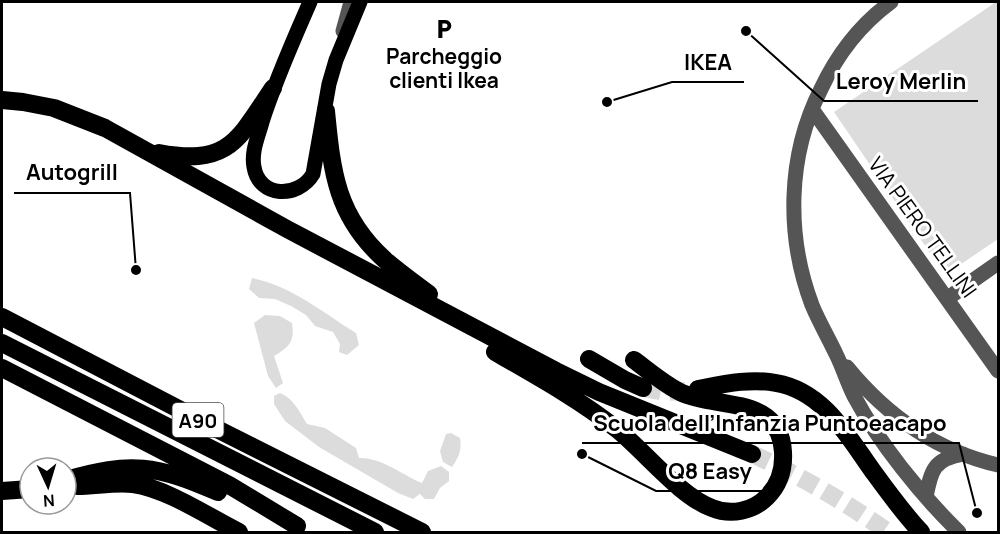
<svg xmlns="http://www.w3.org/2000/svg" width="1000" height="534" font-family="Manrope,sans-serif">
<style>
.green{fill:#dcdcdc}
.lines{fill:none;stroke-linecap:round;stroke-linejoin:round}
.highway-tunnel{stroke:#d9d9d9;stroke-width:18;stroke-dasharray:18 9;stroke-linecap:butt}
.minor{stroke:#555;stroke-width:15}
.major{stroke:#000;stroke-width:15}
.highway{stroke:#000;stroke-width:18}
.labels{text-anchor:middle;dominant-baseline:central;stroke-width:6;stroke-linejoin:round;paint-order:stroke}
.shield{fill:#fff;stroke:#4c4c4c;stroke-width:1.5}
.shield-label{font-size:20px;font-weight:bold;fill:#000}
.poi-label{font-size:21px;font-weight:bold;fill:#000;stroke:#fff}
.street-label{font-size:21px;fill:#000;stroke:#fff}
.leader{fill:none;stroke:#000;stroke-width:2}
.callout-dot{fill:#000;stroke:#fff;stroke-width:2}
.callout-label{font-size:22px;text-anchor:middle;font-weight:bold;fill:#000;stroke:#fff;stroke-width:6;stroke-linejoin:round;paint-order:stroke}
</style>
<rect width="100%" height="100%" fill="#fff"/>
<path class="green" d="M 996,2 L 998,2 L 998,239 L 945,275 L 834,112 Z
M 252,278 C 290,285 324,313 356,333 L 359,345 L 347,355 L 339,352 L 340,344 L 333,332 L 315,326 L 306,315 L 291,306 L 275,299 L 259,298 L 249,289 Z
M 265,315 L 280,316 L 292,323 C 295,342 289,347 274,356 L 283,383 L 276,388 L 268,376 L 254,323 Z
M 280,393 C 294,399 299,411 307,424 L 325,428 L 356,448 L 359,458 C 381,457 402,475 422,483 L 428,471 L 441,466 L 449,472 L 449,481 L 440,488 L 434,499 L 425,499 L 420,494 L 413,499 L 398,493 L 319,447 L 285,421 L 274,404 L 274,396 Z
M 451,433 L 460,438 C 462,450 459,457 452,467 L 443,462 L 440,451 L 446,434 Z"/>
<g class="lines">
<path class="highway-tunnel" d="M 643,388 L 666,392 L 685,391
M 752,454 C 801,476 845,502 888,532"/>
<path class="minor" d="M 891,2 C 861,24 837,55 821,89 C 787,156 786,236 812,305 C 819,322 828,337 836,354 C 843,368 847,382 854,396 C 879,443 921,495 959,532
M 343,31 L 351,2
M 812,109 L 998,371
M 948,298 L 998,263
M 847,367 C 887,416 937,451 998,465
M 926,497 C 931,470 934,459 963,454"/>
<path class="major" d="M 310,2 C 293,41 275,81 262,122 C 258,137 251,152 254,167 C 259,198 298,199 313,174 L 329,84 L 336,60 L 360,2"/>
<path class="highway" d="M 2,100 L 23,102 L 54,108 L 105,128 L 287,229 L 556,371 L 599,392 L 752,454
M 326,111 C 332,172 336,216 385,260 C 399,272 414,283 429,294
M 159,153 C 229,166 238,140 273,88
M 2,317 L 215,428 L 422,532
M 2,343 L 375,532
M 495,352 C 537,376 580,400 618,430 C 646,453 681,497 712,508 C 731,516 753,511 767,497 C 780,484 784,469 783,452 C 780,395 717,409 682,393 C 665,385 649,371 634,360
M 589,359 L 625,380 L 643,388
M 2,368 L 229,485 L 297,526
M 698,389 C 724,384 750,378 776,383 C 823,391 847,435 872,470 C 888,492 903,513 921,532
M 66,480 C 131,461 156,465 218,492
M 77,486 C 95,486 114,482 133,484 C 168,489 207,516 239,532
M 2,491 L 30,489"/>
</g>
<defs>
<g id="parking-bare" transform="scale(1.62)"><path d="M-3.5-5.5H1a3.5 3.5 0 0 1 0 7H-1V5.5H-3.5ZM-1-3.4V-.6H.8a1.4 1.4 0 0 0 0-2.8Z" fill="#000" stroke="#fff" stroke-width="2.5" paint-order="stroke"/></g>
</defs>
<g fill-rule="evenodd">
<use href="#parking-bare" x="444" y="29"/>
</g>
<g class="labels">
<rect class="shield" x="172.5" y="403" width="51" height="34" rx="4.5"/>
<g class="shield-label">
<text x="198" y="420">A90</text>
</g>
<g class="poi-label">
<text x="444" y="56">Parcheggio<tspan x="444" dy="24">clienti Ikea</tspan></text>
</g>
<g class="street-label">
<text transform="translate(923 227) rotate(54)">VIA PIERO TELLINI</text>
</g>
</g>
<path class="leader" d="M607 102L672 82H744M746 31L824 101H978M136 270L130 193H14M977 513L959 443H582M582 454L656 491H764"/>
<g class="callout-dot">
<circle cx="607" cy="102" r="6"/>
<circle cx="746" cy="31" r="6"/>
<circle cx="136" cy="270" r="6"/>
<circle cx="977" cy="513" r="6"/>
<circle cx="582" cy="454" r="6"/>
</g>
<g class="callout-label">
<text x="708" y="70">IKEA</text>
<text x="901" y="89">Leroy Merlin</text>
<text x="72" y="180">Autogrill</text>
<text x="770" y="431">Scuola dell’Infanzia Puntoeacapo</text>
<text x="710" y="479">Q8 Easy</text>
</g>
<rect width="1000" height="534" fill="none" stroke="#000000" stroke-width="6"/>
<g transform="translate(48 486) rotate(176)"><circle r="28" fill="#ffffff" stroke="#999999" stroke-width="1.5"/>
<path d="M0-4.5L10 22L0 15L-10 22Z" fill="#000000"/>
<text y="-9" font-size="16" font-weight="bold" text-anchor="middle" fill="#000000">N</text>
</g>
</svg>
